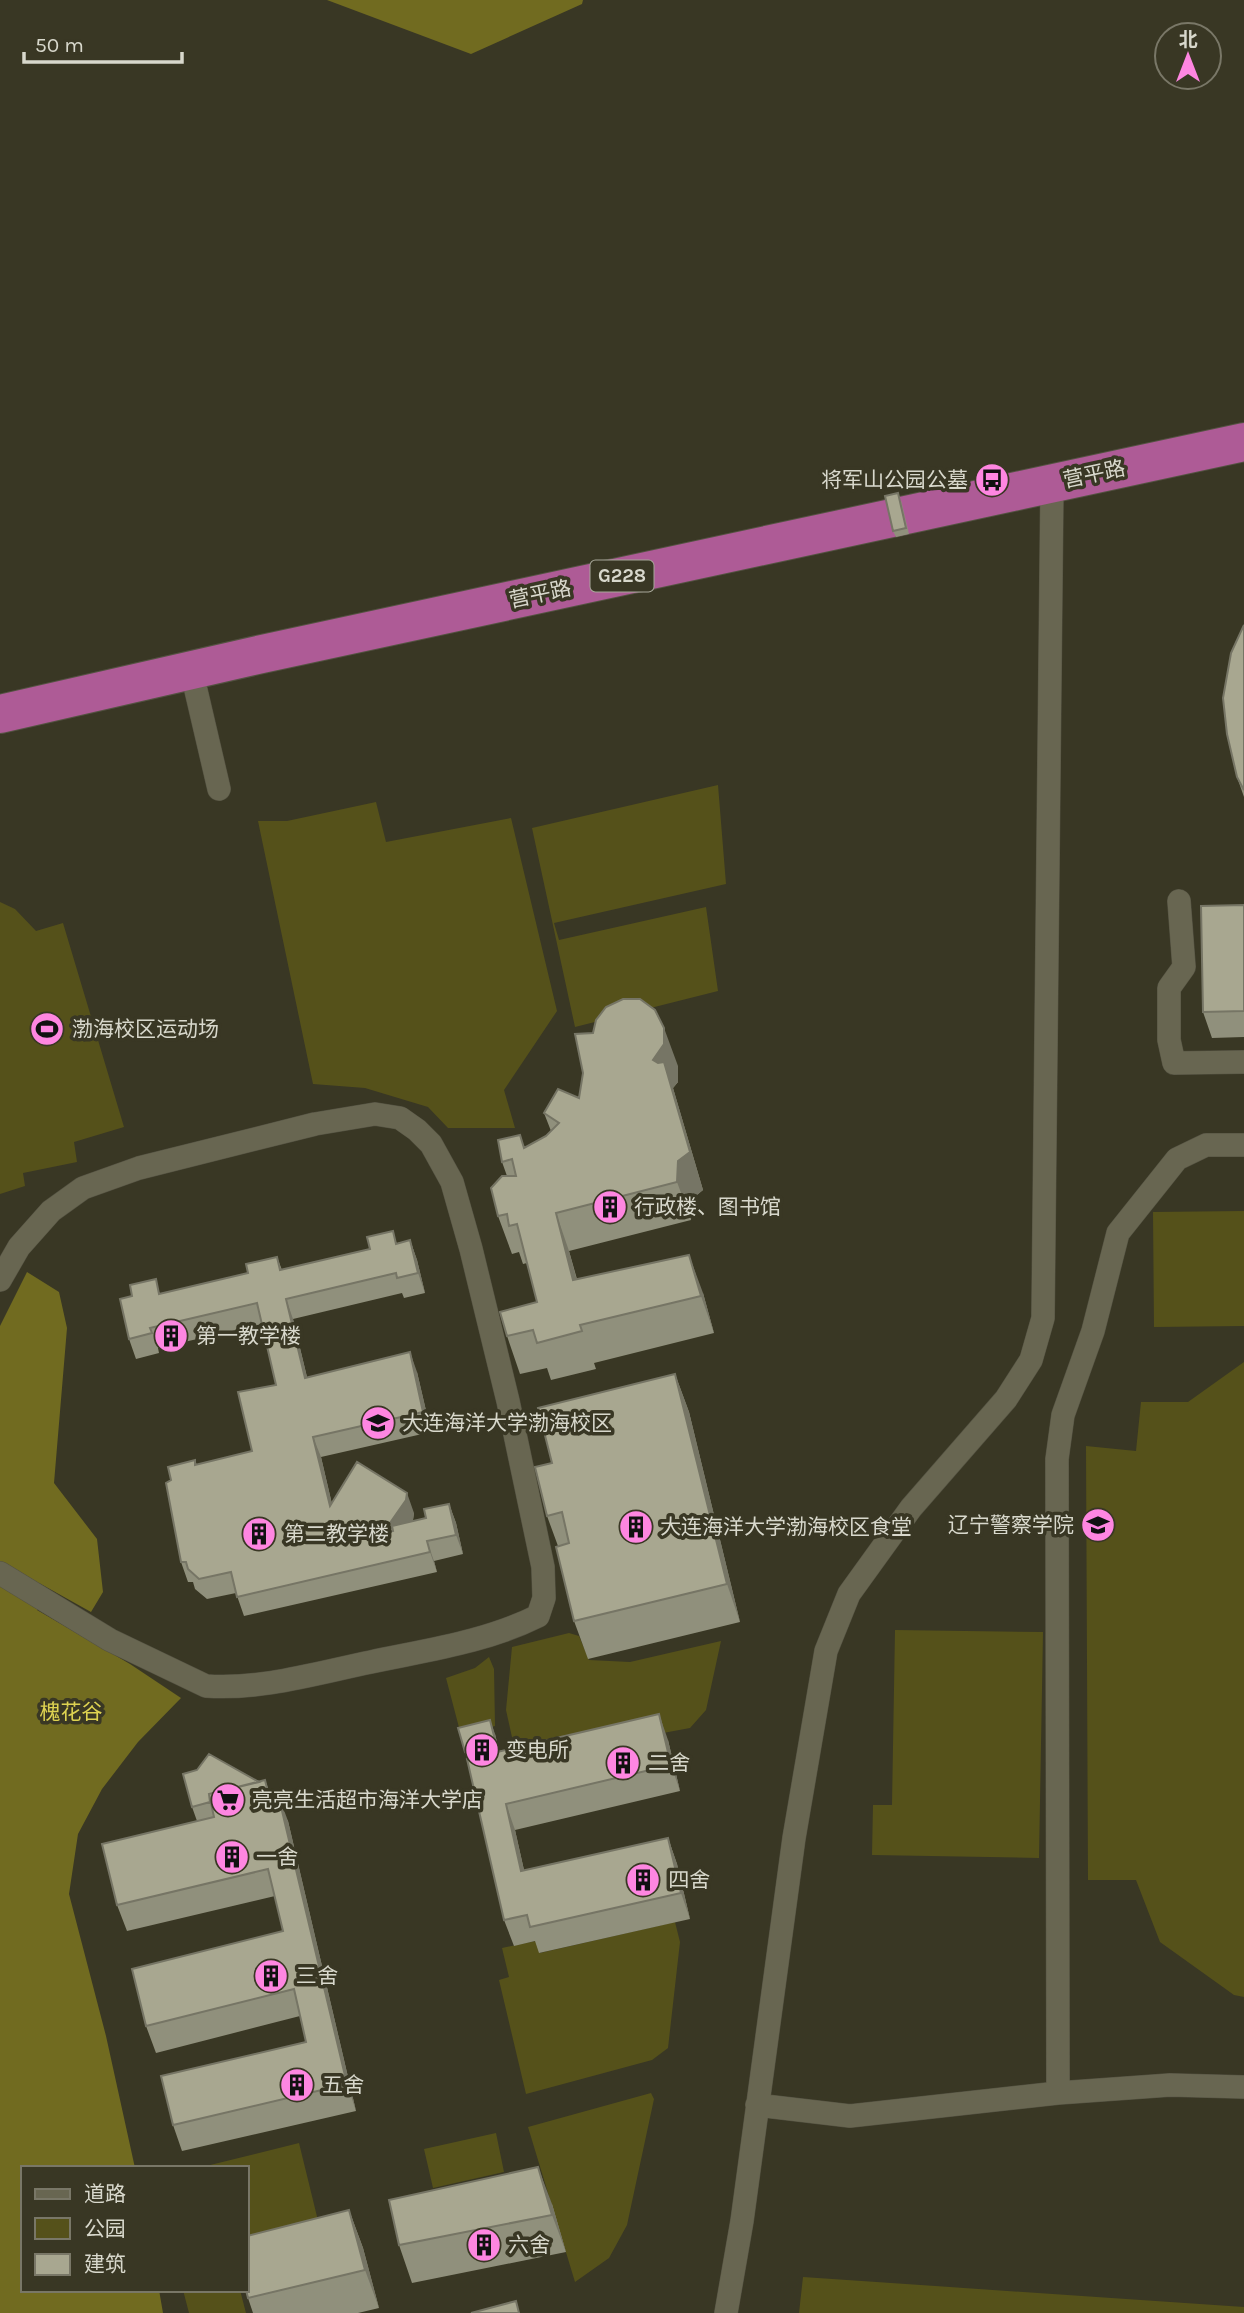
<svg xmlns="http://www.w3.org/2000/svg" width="1244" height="2313" font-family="Karla,'Noto Sans SC',sans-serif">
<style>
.green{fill:#55511a}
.forest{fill:#716b20}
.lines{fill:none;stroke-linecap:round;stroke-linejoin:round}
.minor-casing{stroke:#545242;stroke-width:24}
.trunk-casing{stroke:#545242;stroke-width:40}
.minor{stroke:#686651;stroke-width:23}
.trunk{stroke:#ae5b96;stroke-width:38}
.wall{fill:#90907c}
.shaded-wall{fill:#767565}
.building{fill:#a8a790;stroke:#767565;stroke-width:2}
.labels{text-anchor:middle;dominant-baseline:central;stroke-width:7;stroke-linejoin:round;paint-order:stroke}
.shield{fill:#393724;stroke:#a8a89a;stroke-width:2}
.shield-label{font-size:19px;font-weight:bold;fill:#d8d8cc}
.street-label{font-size:21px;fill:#d8d8cc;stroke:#393724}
.poi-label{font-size:21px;fill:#d8d8cc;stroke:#393724;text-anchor:start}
.park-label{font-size:21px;fill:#ddd251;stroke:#393724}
</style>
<rect width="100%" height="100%" fill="#393724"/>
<path class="green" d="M 718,785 L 726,884 L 554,923 L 559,940 L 706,907 L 718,991 L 575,1027 L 532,828 Z
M 376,802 L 386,842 L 511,818 L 557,1011 L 504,1090 L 515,1128 L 448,1128 L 428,1107 L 365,1088 L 313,1084 L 258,821 L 287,821 Z
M 0,902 L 15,909 L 36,931 L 63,923 L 124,1127 L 74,1142 L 77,1162 L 23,1173 L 25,1186 L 0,1194 Z
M 1244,1211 L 1244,1326 L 1154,1327 L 1153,1212 Z
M 1244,1362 L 1244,1997 L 1234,1995 L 1160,1942 L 1136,1880 L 1088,1880 L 1086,1446 L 1136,1451 L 1141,1402 L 1188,1402 Z
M 895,1630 L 1043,1632 L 1039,1858 L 872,1855 L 873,1805 L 892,1805 Z
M 569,1633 L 579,1636 L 589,1660 L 630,1662 L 721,1641 L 706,1710 L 690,1728 L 517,1760 L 506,1710 L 512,1647 Z
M 489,1657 L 494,1669 L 495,1726 L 461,1735 L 446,1678 L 475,1668 Z
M 675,1922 L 680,1942 L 668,2048 L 652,2060 L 526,2094 L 499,1980 L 509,1977 L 502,1948 L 536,1941 L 540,1953 Z
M 651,2093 L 654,2099 L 627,2225 L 609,2258 L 575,2282 L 528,2127 Z
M 496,2133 L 504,2172 L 433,2188 L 424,2149 Z
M 299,2143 L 322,2237 L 247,2255 L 247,2168 L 198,2168 Z
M 803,2277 L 1244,2307 L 1244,2313 L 799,2313 Z
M 183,2290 L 240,2290 L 246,2313 L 189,2313 Z"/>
<path class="forest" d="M 327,0 L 583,0 L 582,4 L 471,54 Z
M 27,1272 L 59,1292 L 67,1328 L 54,1483 L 97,1539 L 103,1592 L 91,1612 L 39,1583 L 37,1610 L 130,1664 L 181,1698 L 138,1742 L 102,1789 L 78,1834 L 69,1894 L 106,2036 L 135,2168 L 23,2168 L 23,2290 L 159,2290 L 163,2313 L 0,2313 L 0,1326 Z"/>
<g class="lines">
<g class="minor-casing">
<path id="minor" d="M 191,669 L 219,789
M 1179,901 L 1184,967 L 1169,988 L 1169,1040 L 1174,1063 L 1244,1062
M 0,1280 L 19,1247 L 51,1211 L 83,1188 L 139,1168 L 315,1124 L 375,1114 L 400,1118 L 417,1130 L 431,1144 L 452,1182 L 471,1249 L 508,1401 L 543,1567 L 544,1598 L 538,1616 C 486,1642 427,1650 371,1662 C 317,1673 261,1690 206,1686 L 110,1640 L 0,1573
M 1058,2093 L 1057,1459 L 1063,1415 L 1093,1331 L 1118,1233 L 1177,1159 L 1206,1145 L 1244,1145
M 757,2105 L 850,2116 L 1058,2093 L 1170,2085 L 1244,2087
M 726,2313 L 742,2221 L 794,1838 L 826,1651 L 849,1594 L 911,1508 L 1006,1399 L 1031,1360 L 1043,1318 L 1052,484"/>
</g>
<g class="trunk-casing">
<path id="trunk" d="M 0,714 L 262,654 L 1244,442"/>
</g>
<use href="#minor" class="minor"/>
<use href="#trunk" class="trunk"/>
</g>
<path class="wall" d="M 901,500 L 909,534 L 896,537 L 893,531 Z
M 1244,625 L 1244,797 L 1237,777 Z
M 1244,905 L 1244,1037 L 1212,1038 L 1203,1012 Z
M 678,1066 L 678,1082 L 673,1088 L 703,1190 L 692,1199 L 691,1220 L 569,1251 L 577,1279 L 703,1293 L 714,1333 L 594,1363 L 596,1369 L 551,1380 L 547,1368 L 520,1374 L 507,1336 L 537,1302 L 527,1263 L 523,1264 L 519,1252 L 512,1254 L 498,1216 L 507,1176 L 502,1162 L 546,1136 L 551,1131 L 544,1113 L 579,1098 Z
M 410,1240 L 417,1260 L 425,1293 L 404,1298 L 402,1293 L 293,1319 L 307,1377 L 417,1372 L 431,1432 L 321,1457 L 332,1504 L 414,1513 L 413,1520 L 412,1522 L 426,1518 L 449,1504 L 456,1523 L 463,1554 L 434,1561 L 437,1572 L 244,1616 L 236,1593 L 207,1599 L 195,1589 L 193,1582 L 188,1582 L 181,1562 L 171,1480 L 195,1460 L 197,1465 L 252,1451 L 276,1385 L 262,1324 L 158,1348 L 159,1353 L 136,1359 L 129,1339 L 277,1257 L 282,1270 Z
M 675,1374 L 689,1412 L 740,1622 L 588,1659 L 574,1621 L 558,1546 L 547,1516 L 552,1463 Z
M 495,1734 L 499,1751 L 668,1740 L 680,1791 L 515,1830 L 524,1870 L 668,1838 L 677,1864 L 690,1919 L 539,1953 L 535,1941 L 514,1946 L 504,1920 L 467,1759 L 465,1752 Z
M 265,1780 L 271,1796 L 288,1821 L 356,2111 L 182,2151 L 173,2125 L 306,2042 L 300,2016 L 156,2053 L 146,2026 L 283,1931 L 275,1896 L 127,1931 L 117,1905 L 197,1821 L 192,1807 Z
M 552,2204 L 566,2252 L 412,2283 L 399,2245 Z
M 349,2210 L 363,2248 L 379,2308 L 358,2313 L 253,2313 L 248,2298 Z"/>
<path class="shaded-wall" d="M 664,1028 L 678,1066 L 678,1082 L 673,1088 L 703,1190 L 692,1199 L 691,1220 L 677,1182 L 653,1060 Z
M 556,1213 L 569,1251 L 587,1318 L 573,1280 Z
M 410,1240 L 417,1260 L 425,1293 L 418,1273 Z
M 689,1255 L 703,1293 L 714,1333 L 701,1296 Z
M 286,1299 L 293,1319 L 312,1398 L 305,1378 Z
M 410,1352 L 417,1372 L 431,1432 L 423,1412 Z
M 675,1374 L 689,1412 L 740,1622 L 727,1584 Z
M 313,1437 L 321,1457 L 337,1526 L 330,1506 Z
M 407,1493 L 414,1513 L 413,1520 L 391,1553 L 383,1533 Z
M 449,1504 L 456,1523 L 463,1554 L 456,1535 Z
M 427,1541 L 434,1561 L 437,1572 L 430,1552 Z
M 659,1714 L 668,1740 L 680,1791 L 671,1765 Z
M 490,1720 L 495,1734 L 501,1757 L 496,1744 Z
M 278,1794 L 288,1821 L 356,2111 L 347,2084 Z
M 506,1804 L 515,1830 L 530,1897 L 521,1871 Z
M 668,1838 L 677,1864 L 690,1919 L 681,1893 Z
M 538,2167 L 552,2204 L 566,2252 L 552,2215 Z
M 349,2210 L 363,2248 L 379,2308 L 365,2270 Z"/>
<path class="building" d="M 898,493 L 906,528 L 893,531 L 885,496 Z
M 1244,625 L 1244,790 L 1237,777 L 1227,734 L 1223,698 L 1231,653 Z
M 1244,905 L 1244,1011 L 1203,1012 L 1201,906 Z
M 623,999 L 640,999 L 655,1010 L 664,1028 L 664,1044 L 653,1060 L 658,1063 L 664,1062 L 690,1152 L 678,1161 L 677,1182 L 556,1213 L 573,1280 L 689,1255 L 701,1296 L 580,1325 L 582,1331 L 537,1343 L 533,1330 L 507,1336 L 500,1312 L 537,1302 L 517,1224 L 509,1226 L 507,1214 L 498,1216 L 491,1188 L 502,1176 L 516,1176 L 512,1159 L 502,1162 L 498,1140 L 520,1135 L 524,1148 L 546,1136 L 559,1123 L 544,1113 L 558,1089 L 579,1098 L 583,1073 L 575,1034 L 593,1033 L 596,1020 L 606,1007 Z
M 393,1231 L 396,1244 L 410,1240 L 418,1273 L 397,1278 L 396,1273 L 286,1299 L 305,1378 L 410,1352 L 423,1412 L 313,1437 L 330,1506 L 357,1462 L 407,1493 L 406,1500 L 383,1533 L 393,1531 L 392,1526 L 426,1518 L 424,1509 L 449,1504 L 456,1535 L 427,1541 L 430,1552 L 237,1597 L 231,1572 L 199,1579 L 188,1569 L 186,1562 L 181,1562 L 166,1483 L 171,1480 L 168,1467 L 195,1460 L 195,1465 L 252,1451 L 238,1392 L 276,1385 L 257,1303 L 150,1328 L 152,1333 L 129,1339 L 120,1299 L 132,1296 L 130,1285 L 156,1279 L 159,1294 L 248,1273 L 246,1264 L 277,1257 L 280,1270 L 370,1249 L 367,1237 Z
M 675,1374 L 727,1584 L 574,1621 L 556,1547 L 569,1543 L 562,1512 L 547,1516 L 535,1467 L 552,1463 L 538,1408 Z
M 659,1714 L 671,1765 L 506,1804 L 521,1871 L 668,1838 L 681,1893 L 530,1927 L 527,1915 L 504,1920 L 467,1759 Z
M 490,1720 L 496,1744 L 465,1752 L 458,1728 Z
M 209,1754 L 259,1782 L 209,1794 L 210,1802 L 192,1807 L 183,1774 L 197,1770 Z
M 265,1780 L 269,1797 L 278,1794 L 347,2084 L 173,2125 L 161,2076 L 306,2042 L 294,1989 L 146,2026 L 132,1969 L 283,1931 L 268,1869 L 117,1905 L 102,1844 L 214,1817 L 209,1794 Z
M 538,2167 L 552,2215 L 399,2245 L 389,2200 Z
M 349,2210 L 365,2270 L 248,2298 L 246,2290 L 247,2290 L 247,2236 Z
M 516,2301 L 519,2313 L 471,2313 Z"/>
<defs>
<g id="bus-disc" transform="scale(1.75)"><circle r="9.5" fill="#fe86e1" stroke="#393724"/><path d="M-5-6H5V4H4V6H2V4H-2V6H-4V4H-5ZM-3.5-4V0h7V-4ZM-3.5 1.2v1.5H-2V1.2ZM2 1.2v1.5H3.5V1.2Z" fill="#111"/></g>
<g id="stadium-disc" transform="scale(1.75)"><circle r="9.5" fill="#fe86e1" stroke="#393724"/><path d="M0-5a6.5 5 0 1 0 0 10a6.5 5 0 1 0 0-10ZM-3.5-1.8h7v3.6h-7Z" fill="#111"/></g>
<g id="building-disc" transform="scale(1.75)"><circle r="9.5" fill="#fe86e1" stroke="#393724"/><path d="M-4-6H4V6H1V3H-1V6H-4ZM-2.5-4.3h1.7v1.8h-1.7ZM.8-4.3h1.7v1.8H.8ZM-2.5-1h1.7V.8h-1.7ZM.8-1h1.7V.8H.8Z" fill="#111"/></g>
<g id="university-disc" transform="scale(1.75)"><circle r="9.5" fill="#fe86e1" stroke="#393724"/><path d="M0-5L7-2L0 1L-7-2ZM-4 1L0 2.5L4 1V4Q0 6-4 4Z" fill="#111"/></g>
<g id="supermarket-disc" transform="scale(1.75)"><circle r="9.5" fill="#fe86e1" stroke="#393724"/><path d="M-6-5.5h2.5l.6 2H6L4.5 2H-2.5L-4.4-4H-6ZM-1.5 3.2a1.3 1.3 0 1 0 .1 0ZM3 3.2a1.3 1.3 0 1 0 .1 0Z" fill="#111"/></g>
</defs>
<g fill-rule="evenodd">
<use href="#bus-disc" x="992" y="480"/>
<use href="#stadium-disc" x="47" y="1029"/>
<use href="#building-disc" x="610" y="1207"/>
<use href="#building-disc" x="171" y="1336"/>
<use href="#university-disc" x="378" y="1423"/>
<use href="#university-disc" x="1098" y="1525"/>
<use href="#building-disc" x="636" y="1527"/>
<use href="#building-disc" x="259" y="1534"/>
<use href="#building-disc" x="482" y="1750"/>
<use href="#building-disc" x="623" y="1763"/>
<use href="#supermarket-disc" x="228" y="1800"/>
<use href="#building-disc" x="232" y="1857"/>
<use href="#building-disc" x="643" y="1880"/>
<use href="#building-disc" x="271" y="1976"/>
<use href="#building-disc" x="297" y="2085"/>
<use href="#building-disc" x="484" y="2245"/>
</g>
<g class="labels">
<rect class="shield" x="590.5" y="560.5" width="63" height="31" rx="5"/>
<g class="shield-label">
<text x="622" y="576">G228</text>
</g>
<g class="street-label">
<text transform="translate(1094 474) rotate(-12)">营平路</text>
<text transform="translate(540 594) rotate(-12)">营平路</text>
</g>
<g class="poi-label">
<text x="968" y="480" text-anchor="end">将军山公园公墓</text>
<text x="72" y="1029">渤海校区运动场</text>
<text x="634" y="1207">行政楼、图书馆</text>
<text x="196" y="1336">第一教学楼</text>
<text x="402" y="1423">大连海洋大学渤海校区</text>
<text x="1074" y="1525" text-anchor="end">辽宁警察学院</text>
<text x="660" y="1527">大连海洋大学渤海校区食堂</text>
<text x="284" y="1534">第二教学楼</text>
<text x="506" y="1750">变电所</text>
<text x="648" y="1763">二舍</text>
<text x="252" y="1800">亮亮生活超市海洋大学店</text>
<text x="256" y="1857">一舍</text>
<text x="668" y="1880">四舍</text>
<text x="296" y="1976">三舍</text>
<text x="322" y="2085">五舍</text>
<text x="508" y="2245">六舍</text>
</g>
<g class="park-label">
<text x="71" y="1712">槐花谷</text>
</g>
</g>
<rect x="21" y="2166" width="228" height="126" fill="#393724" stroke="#797767" stroke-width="2"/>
<rect x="35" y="2189" width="35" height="10" fill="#686651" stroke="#797767" stroke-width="2"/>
<text x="84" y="2201" font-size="21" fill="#d8d8cc">道路</text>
<rect x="35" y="2218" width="35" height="21" fill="#55511a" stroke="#797767" stroke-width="2"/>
<text x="84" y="2236" font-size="21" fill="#d8d8cc">公园</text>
<rect x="35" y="2254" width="35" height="21" fill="#a8a790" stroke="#797767" stroke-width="2"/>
<text x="84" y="2271" font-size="21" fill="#d8d8cc">建筑</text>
<g transform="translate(1188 56)"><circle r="33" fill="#393724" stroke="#797767" stroke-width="2"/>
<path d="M0-5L12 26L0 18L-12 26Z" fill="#fe86e1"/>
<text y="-10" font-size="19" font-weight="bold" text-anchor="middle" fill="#d8d8cc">北</text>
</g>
<path d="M24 52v10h158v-10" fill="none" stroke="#d8d8cc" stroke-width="3.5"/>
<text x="35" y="52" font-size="21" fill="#d8d8cc" stroke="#393724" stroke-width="5" paint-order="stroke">50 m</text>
</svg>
